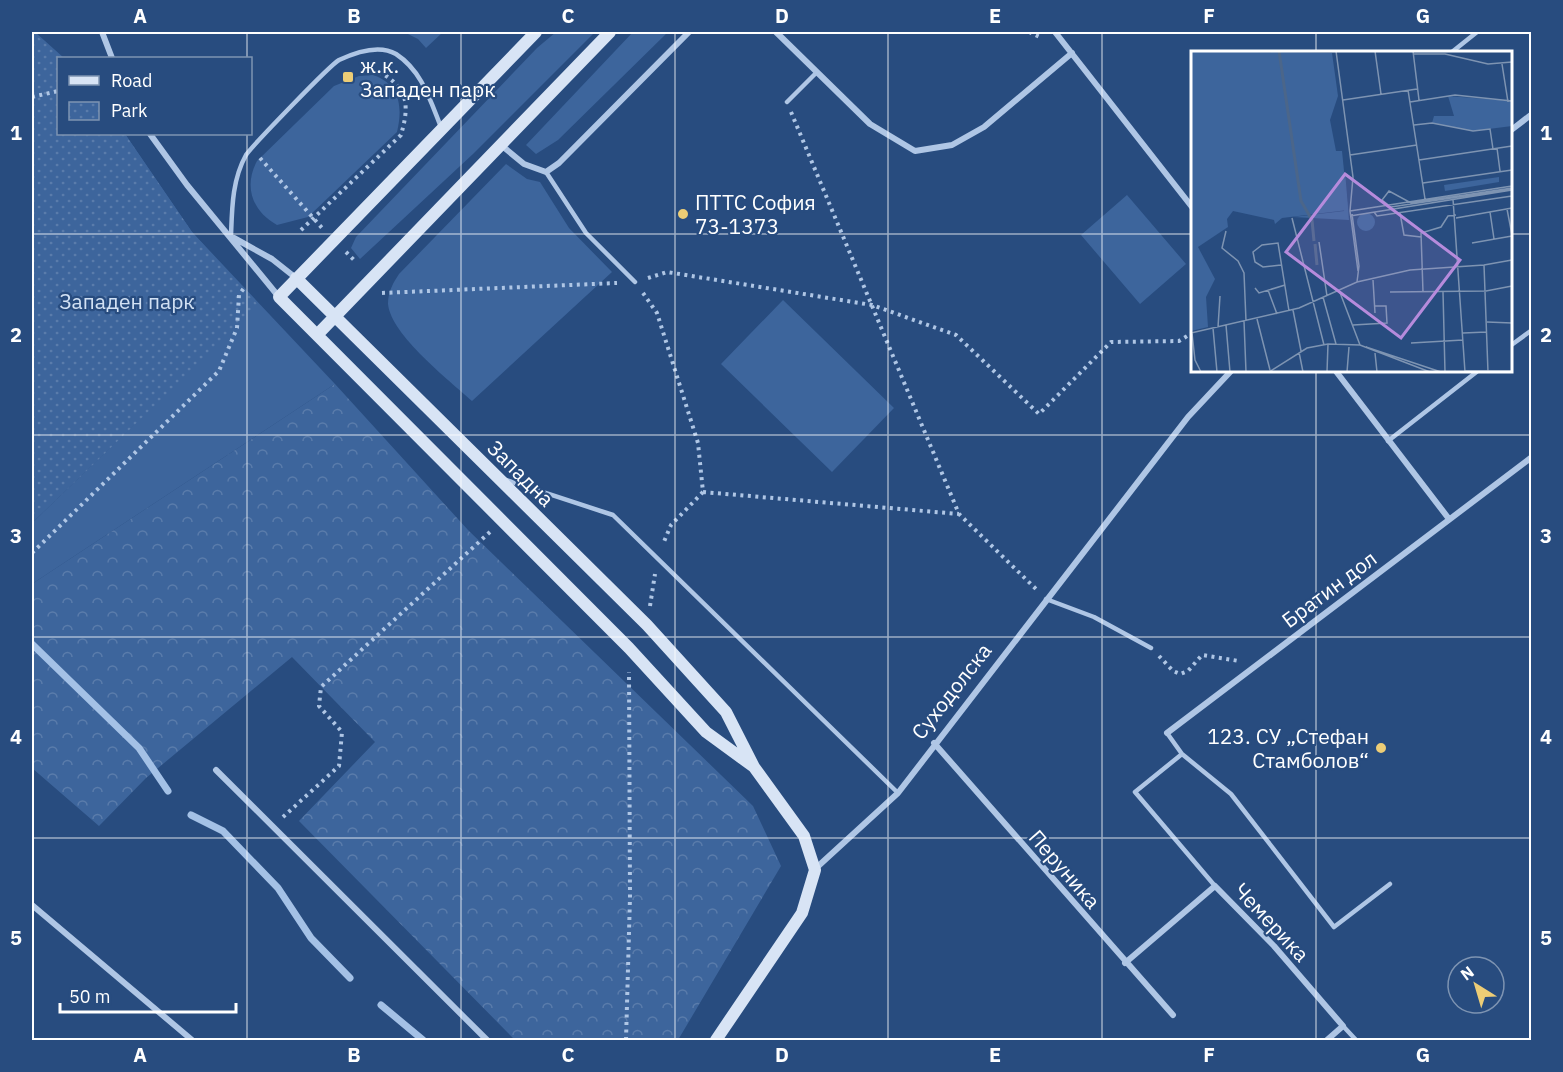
<svg xmlns="http://www.w3.org/2000/svg" width="1563" height="1072" font-family="'IBM Plex Sans',sans-serif">
<style>
.grass{fill:#3d659c}
.forest{fill:url(#forest-crowns)}
.park{fill:url(#park-dots)}
.lines{fill:none;stroke-linecap:round;stroke-linejoin:round}
.stream{stroke:#a4c1e6;stroke-width:7}
.path{stroke:#afc6e5;stroke-width:4;stroke-dasharray:3 4.5;stroke-linecap:butt}
.lane{stroke:#afc6e5;stroke-width:4.5}
.street{stroke:#afc6e5;stroke-width:6}
.secondary{stroke:#d8e4f5;stroke-width:12}
.grid{fill:none;stroke:#fff;stroke-width:1.5;stroke-opacity:0.55}
.poi-dot{fill:#edcd76;stroke:#284c7f;stroke-width:2}
.labels{text-anchor:middle;dominant-baseline:central;stroke-width:4.5;stroke-linejoin:round;paint-order:stroke}
.poi-label{font-size:21px;fill:#fff;stroke:#284c7f;text-anchor:start}
.park-label{font-size:21px;fill:#d2e1f4;stroke:#284c7f}
.street-label{font-size:21px;fill:#fff;stroke:#284c7f}
.inset-river{fill:none;stroke:#4b668a;stroke-width:3}
.inset-road{fill:none;stroke:#7e94b2;stroke-width:1.5}
.view{fill:#b68bdc;fill-opacity:0.15;stroke:#b68bdc;stroke-width:3}
.inset-edge{fill:none;stroke:#fff;stroke-width:3}
.neatline{fill:none;stroke:#fff;stroke-width:2}
.grid-label{font-size:20px;text-anchor:middle;font-weight:bold;fill:#fff}
</style>
<defs>
<pattern id="forest-crowns" width="20" height="18" patternUnits="userSpaceOnUse" patternTransform="scale(1.5)"><rect width="20" height="18" fill="#3d659c"/><path d="M2 6a3 3 0 1 1 6 0M12 15a3 3 0 1 1 6 0" fill="none" stroke="#5a7cab"/></pattern>
<pattern id="park-dots" width="8" height="8" patternUnits="userSpaceOnUse" patternTransform="scale(1.5)"><rect width="8" height="8" fill="#3d659c"/><path d="M2 2h.1M6 6h.1" fill="none" stroke="#5a7cab" stroke-width="1.8" stroke-linecap="round"/></pattern>
</defs>
<rect width="100%" height="100%" fill="#284c7f"/>
<path class="grass" d="M 32,32 L 35,32 L 64,58 L 58,58 L 58,134 L 125,134 L 192,232 L 335,384 L 32,584 L 32,523 L 228,334 L 32,115 Z
M 404,32 L 443,32 L 426,48 L 418,39 Z
M 556,32 L 595,32 L 473,154 L 360,259 L 351,248 L 356,237 L 537,48 Z
M 633,32 L 668,32 L 558,140 L 536,154 L 526,145 Z
M 373,75 C 400,84 403,107 397,132 L 308,217 L 277,225 C 253,212 243,187 257,161 L 334,86 L 359,76 Z
M 506,164 L 527,179 L 540,182 L 569,228 L 612,272 L 472,401 C 449,380 391,335 388,304 C 388,292 393,283 399,274 Z
M 1127,195 L 1186,264 L 1140,304 L 1081,235 Z
M 783,300 L 894,408 L 832,472 L 721,364 Z"/>
<path class="forest" d="M 335,384 L 468,530 L 753,806 L 781,866 L 678,1040 L 515,1040 L 299,821 L 375,742 L 292,657 L 146,778 L 99,826 L 32,768 L 32,584 Z"/>
<path class="park" d="M 32,32 L 63,58 L 58,58 L 58,134 L 125,134 L 192,232 L 259,306 L 32,523 Z"/>
<g class="lines">
<path class="stream" d="M 32,644 L 139,748 L 168,791
M 191,815 L 223,831 L 278,888 L 311,938 L 350,978
M 381,1005 L 423,1040"/>
<path class="path" d="M 1029,32 L 1042,38
M 32,97 L 58,91
M 791,112 L 959,514 L 1037,590
M 260,158 L 323,229
M 301,230 L 401,135 C 404,124 407,113 405,101 C 402,83 379,68 361,68
M 346,252 L 356,262
M 648,278 L 667,272 L 872,305 L 956,335 L 1039,414 L 1111,342 L 1179,341 L 1192,333
M 382,293 L 617,283
M 643,293 L 657,313 L 698,443 L 703,492 L 671,525 L 663,544
M 703,492 L 959,514
M 32,553 L 219,371 L 237,328 L 239,295 L 244,288
M 650,606 L 655,574
M 1159,656 L 1173,671 L 1180,674 L 1188,671 L 1202,655 L 1239,661
M 283,817 L 339,766 L 342,732 L 319,706 L 321,687 L 491,531
M 626,1040 L 630,897 L 629,672"/>
<path class="lane" d="M 1452,52 L 1477,32
M 787,102 L 817,72
M 546,172 L 586,233 L 635,282
M 231,236 C 232,209 232,180 246,155 C 252,146 330,65 339,60 C 356,52 379,44 396,54 C 422,71 430,100 441,127
M 1510,346 L 1532,330
M 1388,441 L 1479,370
M 506,480 L 613,515 L 898,793
M 1046,599 L 1094,617 L 1151,648
M 1167,733 L 1182,754 L 1231,794 L 1334,927 L 1390,884
M 1182,754 L 1135,792 L 1215,886
M 1343,1026 L 1356,1040"/>
<path class="street" d="M 102,32 L 112,58
M 776,32 L 870,124 L 915,151 L 952,145 L 984,127 L 1072,53
M 1055,32 L 1192,207
M 1510,131 L 1532,114
M 150,134 L 187,185 L 279,297
M 501,145 L 524,164 L 546,172 L 559,163 L 689,32
M 234,238 L 272,259 L 296,278
M 1335,370 L 1449,519
M 1167,733 L 1532,457
M 934,743 L 1173,1015
M 216,770 L 487,1040
M 815,869 L 898,793 L 1188,417 L 1232,370
M 32,905 L 192,1040
M 1125,963 L 1215,886 L 1274,946 L 1343,1026 L 1327,1040"/>
<path class="secondary" d="M 536,32 L 279,297 L 629,648 L 706,732 L 754,767
M 296,278 L 647,625 L 726,712 L 754,767 L 804,836 L 815,870 L 802,913 L 716,1040
M 317,335 L 610,32"/>
</g>
<path class="grid" d="M 247,32 L 247,58M 461,32 L 461,1040M 675,32 L 675,1040M 888,32 L 888,1040M 1102,32 L 1102,1040M 1316,32 L 1316,52M 247,134 L 247,1040M 32,234 L 1192,234M 1510,234 L 1532,234M 1316,370 L 1316,1040M 32,435 L 1532,435M 32,637 L 1532,637M 32,838 L 1532,838"/>
<g class="poi-dot">
<rect x="342" y="71" width="12" height="12" rx="3"/>
<circle cx="683" cy="214" r="6"/>
<circle cx="1381" cy="748" r="6"/>
</g>
<g class="labels">
<g class="poi-label">
<text x="360" y="65">ж.к.<tspan x="360" dy="24">Западен парк</tspan></text>
<text x="695" y="202">ПТТС София<tspan x="695" dy="24">73-1373</tspan></text>
<text x="1369" y="736" text-anchor="end">123. СУ „Стефан<tspan x="1369" dy="24">Стамболов“</tspan></text>
</g>
<g class="park-label">
<text x="127" y="301">Западен парк</text>
</g>
<g class="street-label">
<text transform="translate(521 473) rotate(45)">Западна</text>
<text transform="translate(1329 589) rotate(-37)">Братин дол</text>
<text transform="translate(951 691) rotate(-52)">Суходолска</text>
<text transform="translate(1065 869) rotate(49)">Перуника</text>
<text transform="translate(1272 922) rotate(47)">Чемерика</text>
</g>
</g>
<g transform="translate(1191 51)">
<rect width="321" height="321" fill="#284c7f"/>
<path d="M 154,120 L 158,169 L 102,166 L 153,160 ZM 308,126 L 308,131 L 254,140 L 253,134 ZM166 171a9 9 0 1 1 18 0a9 9 0 1 1-18 0Z" fill="#3d659c"/>
<path d="M 0,0 L 141,2 L 147,45 L 139,69 L 145,100 L 151,100 L 157,159 L 91,167 L 84,173 L 83,169 L 42,160 L 36,168 L 37,176 L 7,196 L 24,228 L 15,246 L 17,276 L 0,280 ZM 257,45 L 321,50 L 321,75 L 282,80 L 241,72 L 243,65 L 263,65 Z" fill="#3d659c"/>
<path class="inset-river" d="M 88,0 L 110,150 L 121,169 L 123,190M 124,193 L 126,214"/>
<path class="inset-road" d="M 145,0 L 162,126 L 159,160 L 167,220M 184,0 L 190,43M 222,0 L 228,49M 222,3 L 254,3 L 297,13 L 321,11M 311,13 L 317,51M 217,39 L 234,148M 152,49 L 226,38M 219,51 L 264,44 L 321,50M 223,74 L 241,72 L 282,80 L 299,78 L 302,98M 306,97 L 309,120M 159,104 L 226,94M 228,109 L 321,95M 232,132 L 321,119M 321,137 L 220,152 L 198,140 L 191,149 L 200,156 L 321,138M 262,148 L 274,321M 316,158 L 321,184M 159,160 L 321,135M 183,161 L 186,165 L 321,145M 299,161 L 303,188M 209,162 L 213,184 L 230,186M 161,163 L 168,215 L 166,231M 159,165 L 321,139M 101,167 L 133,294M 265,167 L 321,157M 35,180 L 31,197 L 47,210 L 53,222 L 55,270M 128,191 L 136,245M 281,192 L 321,185M 90,214 L 72,216 L 64,211 L 62,201 L 71,194 L 87,192 L 98,260M 293,214 L 297,321M 182,229 L 184,262M 321,235 L 321,272M 64,237 L 68,242 L 94,234M 77,239 L 86,263M 148,239 L 169,294M 199,241 L 295,240 L 321,235M 232,241 L 230,182 L 250,176 L 257,165 L 265,164M 252,241 L 254,321M 132,246 L 145,293M 102,259 L 110,300M 66,268 L 79,319M 53,270 L 55,321M 296,271 L 321,272M 35,274 L 39,321M 162,274 L 196,272 L 195,255 L 184,255M 27,276 L 29,245M 22,277 L 26,321M 0,282 L 108,257 L 166,231 L 219,219 L 293,214 L 321,209M 1,282 L 4,309 L 10,321M 272,282 L 296,281M 220,292 L 272,289M 175,296 L 250,321M 108,301 L 112,321M 184,302 L 186,321M 274,320 L 321,320M 78,321 L 116,297 L 137,293 L 169,294 L 239,321M 136,321 L 137,293M 156,321 L 158,296"/>
<path class="view" d="M 154,123 L 269,209 L 210,287 L 95,201 Z"/>
<rect width="321" height="321" class="inset-edge"/>
</g>
<rect width="1563" height="1072" fill="none" stroke="#284c7f" stroke-width="66"/>
<rect x="57" y="57" width="195" height="78" fill="#284c7f" stroke="#7e94b2" stroke-width="1.5"/>
<rect x="69" y="76" width="30" height="9" fill="#d8e4f5" stroke="#7e94b2" stroke-width="1.5"/>
<text x="111" y="87" font-size="18" fill="#ffffff">Road</text>
<rect x="69" y="102" width="30" height="18" fill="url(#park-dots)" stroke="#7e94b2" stroke-width="1.5"/>
<text x="111" y="117" font-size="18" fill="#ffffff">Park</text>
<g transform="translate(1476 985) rotate(323)"><circle r="28" fill="#284c7f" stroke="#7e94b2" stroke-width="1.5"/>
<path d="M0-4.5L10 22L0 15L-10 22Z" fill="#edcd76"/>
<text y="-9" font-size="16" font-weight="bold" text-anchor="middle" fill="#ffffff">N</text>
</g>
<path d="M60 1003v9h176v-9" fill="none" stroke="#ffffff" stroke-width="3"/>
<text x="69" y="1003" font-size="18" fill="#ffffff" stroke="#284c7f" stroke-width="4.5" paint-order="stroke">50 m</text>
<rect x="33" y="33" width="1497" height="1006" class="neatline"/>
<g class="grid-label">
<text x="140" y="23">A</text>
<text x="354" y="23">B</text>
<text x="568" y="23">C</text>
<text x="782" y="23">D</text>
<text x="995" y="23">E</text>
<text x="1209" y="23">F</text>
<text x="1423" y="23">G</text>
<text x="16" y="140">1</text>
<text x="1546" y="140">1</text>
<text x="16" y="342">2</text>
<text x="1546" y="342">2</text>
<text x="16" y="543">3</text>
<text x="1546" y="543">3</text>
<text x="16" y="744">4</text>
<text x="1546" y="744">4</text>
<text x="16" y="945">5</text>
<text x="1546" y="945">5</text>
<text x="140" y="1062">A</text>
<text x="354" y="1062">B</text>
<text x="568" y="1062">C</text>
<text x="782" y="1062">D</text>
<text x="995" y="1062">E</text>
<text x="1209" y="1062">F</text>
<text x="1423" y="1062">G</text>
</g>
</svg>
